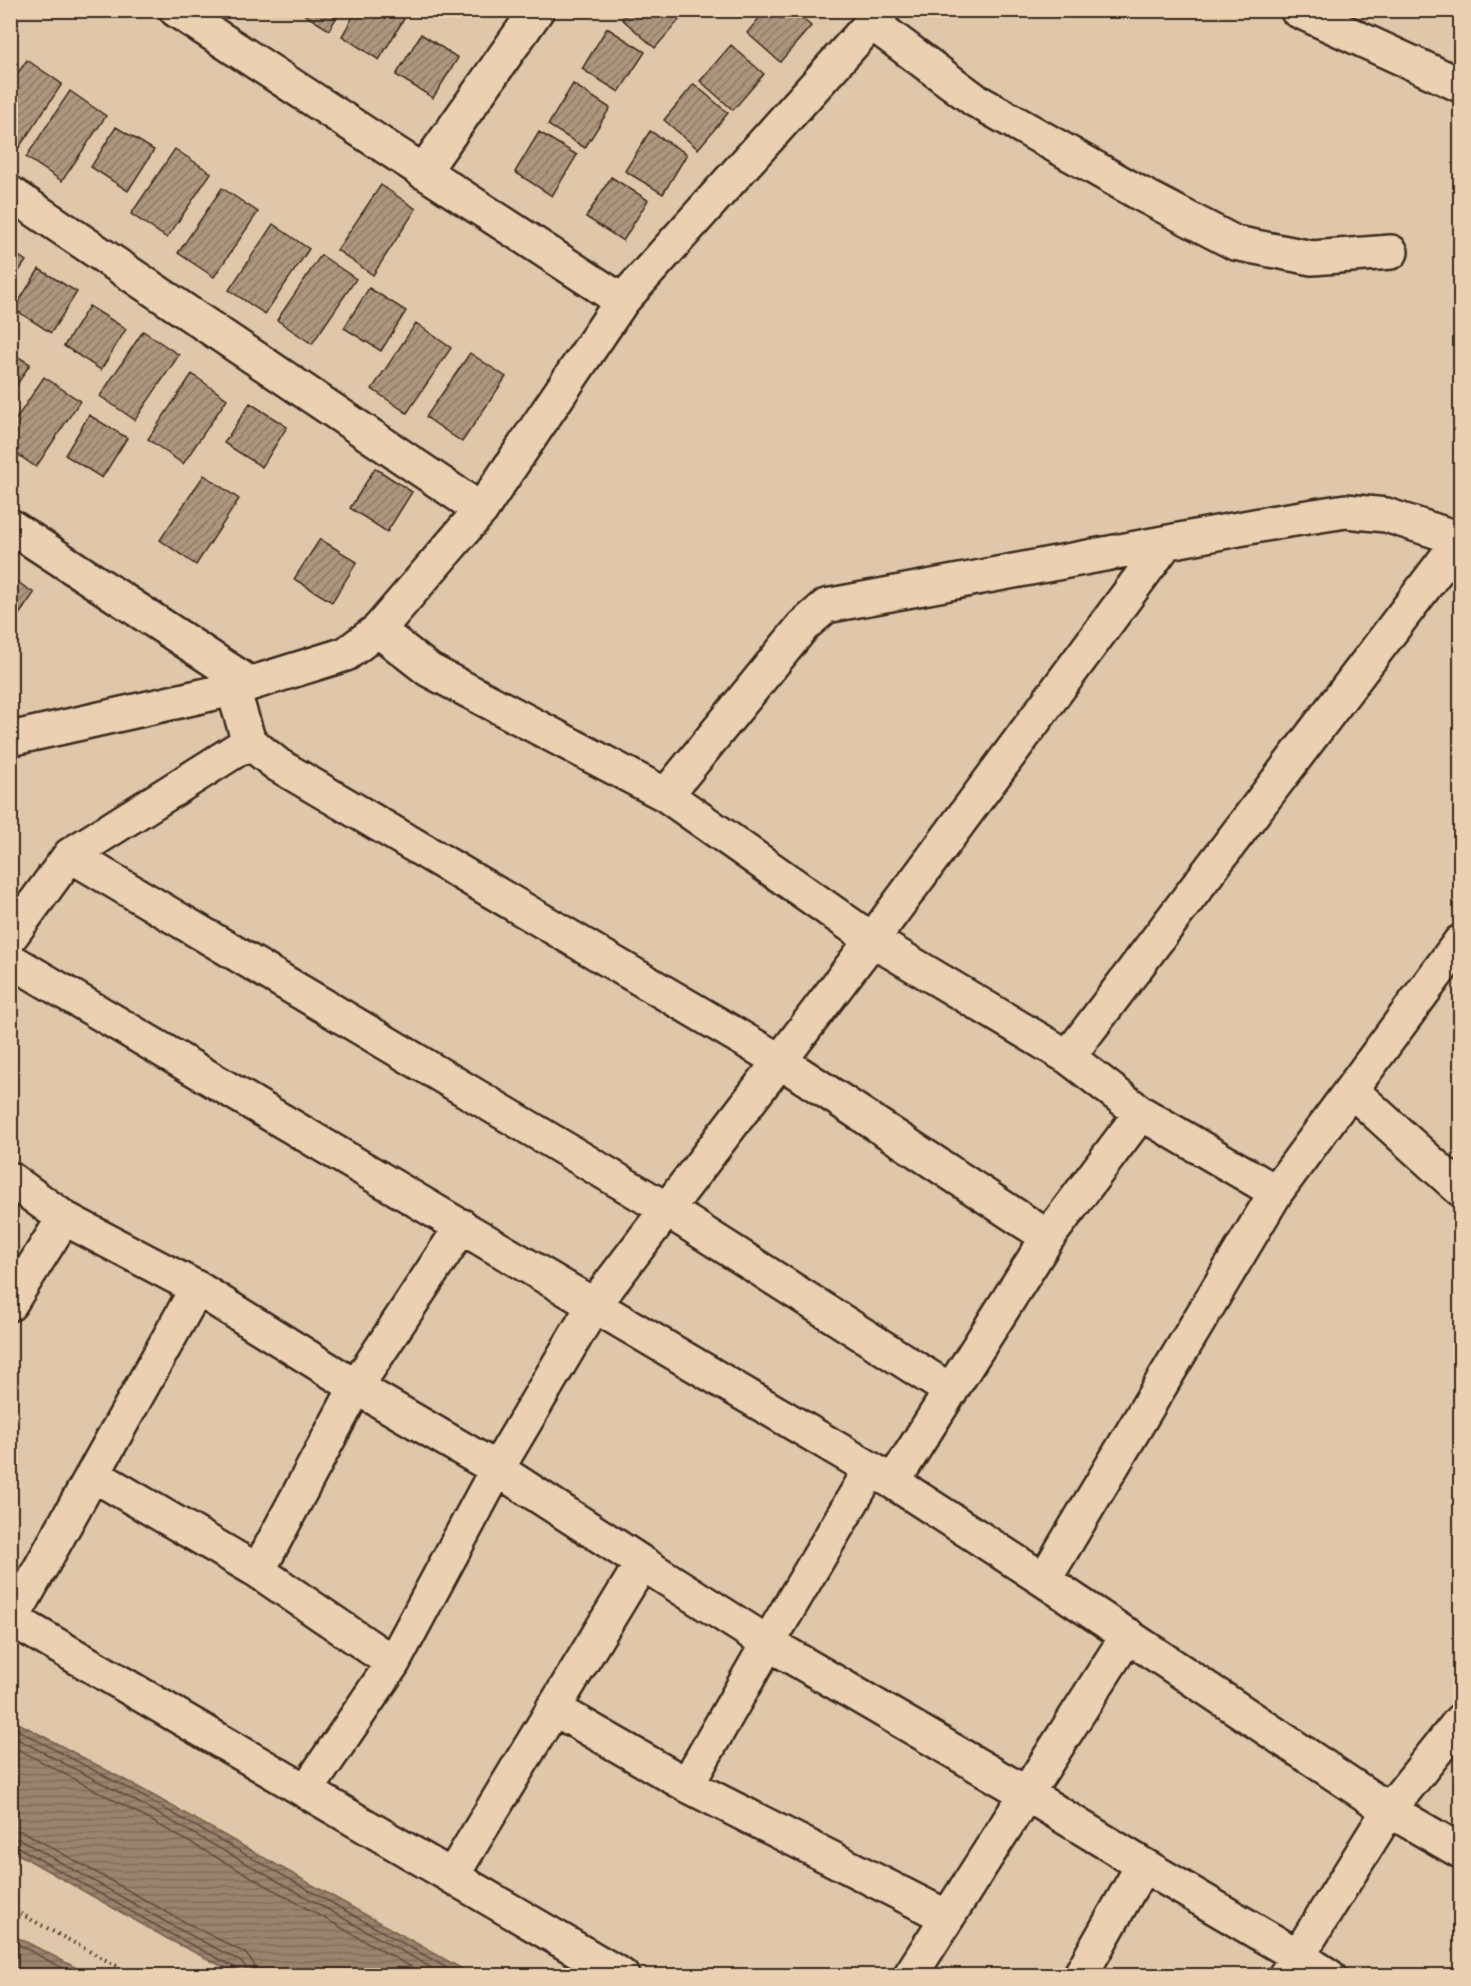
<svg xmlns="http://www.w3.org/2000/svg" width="1471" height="1986" font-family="Mali,sans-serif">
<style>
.water{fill:url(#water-rules);stroke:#74604e;stroke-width:1.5}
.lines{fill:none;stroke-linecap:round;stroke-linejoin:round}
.shore{stroke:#614e3e;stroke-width:1.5}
.building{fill:url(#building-hatch);stroke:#3b2a1e;stroke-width:1.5}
.street-casing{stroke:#3b2a1e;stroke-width:38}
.secondary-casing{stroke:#3b2a1e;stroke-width:38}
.path{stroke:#3b2a1e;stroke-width:4;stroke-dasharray:1.5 4.5;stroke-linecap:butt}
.street{stroke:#ebd1b2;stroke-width:33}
.secondary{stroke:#ebd1b2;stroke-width:33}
</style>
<defs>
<pattern id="water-rules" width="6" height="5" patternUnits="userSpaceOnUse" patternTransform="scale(1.5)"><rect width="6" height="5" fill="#9a846e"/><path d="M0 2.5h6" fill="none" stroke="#7f6c5a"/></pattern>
<pattern id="building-hatch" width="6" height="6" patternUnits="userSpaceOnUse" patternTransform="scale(1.5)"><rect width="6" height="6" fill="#ad977e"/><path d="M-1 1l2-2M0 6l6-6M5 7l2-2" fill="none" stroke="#8e7b67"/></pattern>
</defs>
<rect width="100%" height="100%" fill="#e0c7a9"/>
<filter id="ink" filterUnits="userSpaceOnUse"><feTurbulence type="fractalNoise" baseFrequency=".0167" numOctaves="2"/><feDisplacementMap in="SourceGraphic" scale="12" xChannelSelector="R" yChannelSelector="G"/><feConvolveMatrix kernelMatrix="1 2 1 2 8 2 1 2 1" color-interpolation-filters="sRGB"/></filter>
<g filter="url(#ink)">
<path class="water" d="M 11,1719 L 138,1787 L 473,1975 L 239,1975 L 168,1939 L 11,1850 Z
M 10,1934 L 11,1934 L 90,1975 L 11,1975 Z"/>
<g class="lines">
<path class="shore" d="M 10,1726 L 135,1792 L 461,1976
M 10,1735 L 132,1799 L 446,1976
M 10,1745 L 127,1807 L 427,1976
M 10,1829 L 24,1832 L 179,1919 L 245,1953 L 254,1964 L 256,1976
M 10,1838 L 19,1839 L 175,1927 L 240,1961 L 246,1967 L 247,1976
M 10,1845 L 16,1846 L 171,1934 L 236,1968 L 240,1976
M 10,1940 L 77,1976"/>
</g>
<path class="building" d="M 297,10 L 341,10 L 329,30 Z
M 357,10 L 390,10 L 404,19 L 379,60 L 342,36 Z
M 629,10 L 685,10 L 686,12 L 655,48 L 622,19 Z
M 766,10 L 793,10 L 811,26 L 780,62 L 747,33 Z
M 607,28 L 645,52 L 619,92 L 582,69 Z
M 421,34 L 458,58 L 433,98 L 396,75 Z
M 731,45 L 764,74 L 733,110 L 700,81 Z
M 27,60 L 62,84 L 18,149 L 10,144 L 10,84 Z
M 573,84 L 610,108 L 585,148 L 548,125 Z
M 694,84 L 728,113 L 698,149 L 664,120 Z
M 70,91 L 106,116 L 62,181 L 26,157 Z
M 116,127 L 154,150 L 128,191 L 91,167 Z
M 650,131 L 687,154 L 663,194 L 625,171 Z
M 539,132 L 577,155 L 552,196 L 515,172 Z
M 175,149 L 211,173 L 167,238 L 131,214 Z
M 611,177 L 648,200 L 623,241 L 586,217 Z
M 381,185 L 416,209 L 373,275 L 337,250 Z
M 222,188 L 258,212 L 214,277 L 178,253 Z
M 273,224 L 309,249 L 265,314 L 229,290 Z
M 10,250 L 26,261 L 10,284 Z
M 321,255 L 356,279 L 312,344 L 277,320 Z
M 39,269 L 77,292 L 51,333 L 14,309 Z
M 369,288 L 406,311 L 381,351 L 344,328 Z
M 89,306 L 126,329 L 101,370 L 64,346 Z
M 416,323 L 451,348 L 407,413 L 372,389 Z
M 143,331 L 179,355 L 135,420 L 100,396 Z
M 10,352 L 30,364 L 10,396 Z
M 470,353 L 506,377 L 462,442 L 426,417 Z
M 192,374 L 227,399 L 183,464 L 148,439 Z
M 44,377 L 80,401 L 36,467 L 10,449 L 10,428 Z
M 250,403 L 287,427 L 262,467 L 224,443 Z
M 89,415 L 127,438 L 102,478 L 65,455 Z
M 375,468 L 412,492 L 387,532 L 350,508 Z
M 204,475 L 239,499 L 196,565 L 160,540 Z
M 320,539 L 357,562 L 332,602 L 294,579 Z
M 10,577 L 34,593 L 10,628 Z"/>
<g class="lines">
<g class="street-casing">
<path id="street" d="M 176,10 L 622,301
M 1297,10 L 1460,85
M 872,23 L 975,100 L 1139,193 L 1235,243 L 1312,258 L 1391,252
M 423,172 L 537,10
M 10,193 L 481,510
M 10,526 L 249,683
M 378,630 L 429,670 L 666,795 L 872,940 L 1068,1057
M 233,689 L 249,742
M 666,795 L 803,626 L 826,606 L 1276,522 L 1346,511 L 1386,515 L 1460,539
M 70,855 L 666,1209 L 951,1391
M 10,937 L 70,855 L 249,742 L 278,765 L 780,1061 L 1048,1237
M 10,960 L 893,1482 L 1044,1580 L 1389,1810 L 1460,1851
M 1351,1090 L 1460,942
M 1141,1113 L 1276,1192
M 10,1179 L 64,1218 L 10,1304
M 64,1218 L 197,1288
M 871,1469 L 768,1643 L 687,1785 L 947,1917
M 94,1475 L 258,1571 L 356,1387 L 462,1226
M 893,1482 L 1048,1237 L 1141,1113 L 1068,1057 L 1460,540
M 642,1563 L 768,1643 L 1027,1794 L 1143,1865
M 258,1571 L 393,1663
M 1044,1580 L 1276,1192 L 1351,1090 L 1460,1189
M 10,1618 L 622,1976
M 12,1619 L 197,1288 L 356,1387 L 497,1469 L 642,1563 L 452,1876
M 553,1708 L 687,1785
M 306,1791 L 393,1663 L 497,1469 L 594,1305 L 872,940 L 1166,543
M 910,1976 L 1128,1635
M 1080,1976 L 1143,1865 L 1298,1956 L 1285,1976
M 1329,1976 L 1298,1956 L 1389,1810 L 1460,1721"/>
</g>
<g class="secondary-casing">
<path id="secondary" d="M 10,739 L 233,689 L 346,654 L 378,630 L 481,510 L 622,301 L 883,10"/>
</g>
<path class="path" d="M 10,1908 L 135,1976"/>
<use href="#street" class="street"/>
<use href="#secondary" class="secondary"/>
</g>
</g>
<rect width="1471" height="1986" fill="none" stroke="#ebd1b2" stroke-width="36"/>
<rect x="18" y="18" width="1435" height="1950" fill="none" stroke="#3b2a1e" stroke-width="2" filter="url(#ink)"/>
</svg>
